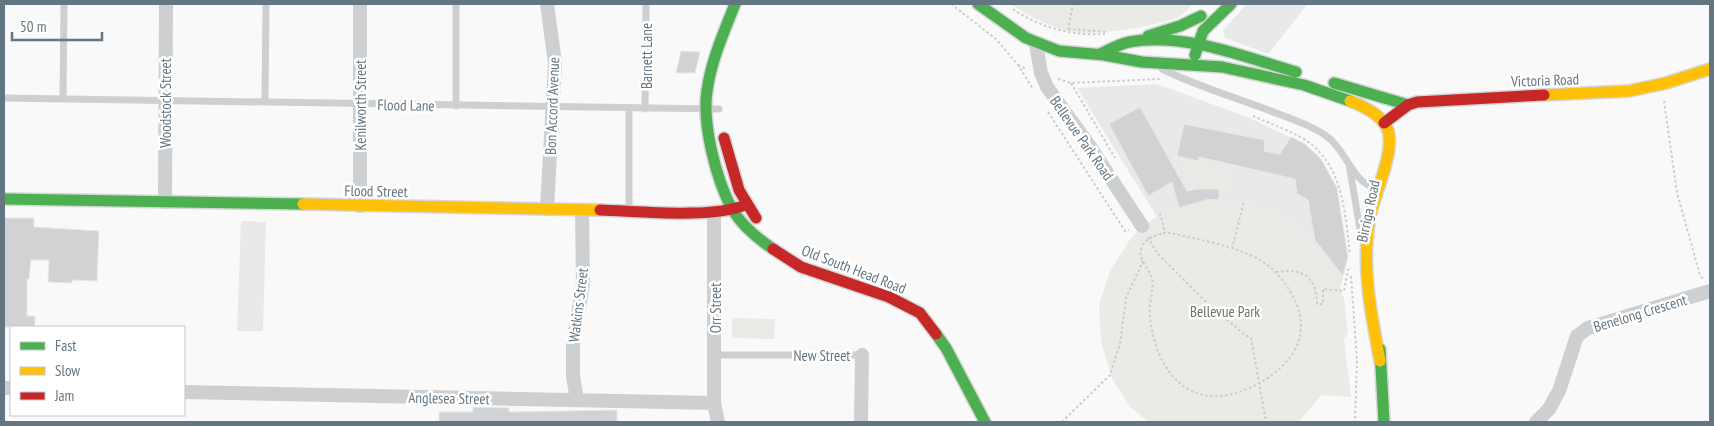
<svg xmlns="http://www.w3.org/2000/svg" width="1714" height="426" font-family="'PT Sans Narrow',sans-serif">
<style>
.built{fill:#e8e9e9}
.green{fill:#e8ebe6}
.building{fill:#d0d2d3;stroke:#e8e8e8}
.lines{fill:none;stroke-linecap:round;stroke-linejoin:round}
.fast-casing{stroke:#d5d6d7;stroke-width:14}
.slow-casing{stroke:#d5d6d7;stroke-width:14}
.jam-casing{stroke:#d5d6d7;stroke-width:14}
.path{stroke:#cbcccd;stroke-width:2;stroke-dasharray:2.5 2.5;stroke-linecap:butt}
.lane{stroke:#cecfd0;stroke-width:7}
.street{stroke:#cecfd0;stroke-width:14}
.fast{stroke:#4caf50;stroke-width:11}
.slow{stroke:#ffc107;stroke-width:11}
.jam{stroke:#c62828;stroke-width:11}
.labels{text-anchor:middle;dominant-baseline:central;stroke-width:5;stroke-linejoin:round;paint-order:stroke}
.street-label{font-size:15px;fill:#657683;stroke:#fff}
.park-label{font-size:15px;fill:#687a64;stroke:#fff}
</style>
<rect width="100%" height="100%" fill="#f9f9f9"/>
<path class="built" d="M 1247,4 L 1308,4 L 1268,54 L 1225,38 L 1223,30 Z
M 1157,84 L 1247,117 L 1305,144 L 1321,159 L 1337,188 L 1348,257 L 1340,289 L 1337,279 L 1160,215 L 1157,217 L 1077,88 Z
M 241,221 L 266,222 L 263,331 L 237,331 Z"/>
<path class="green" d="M 1010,4 L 1194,4 C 1188,8 1182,16 1176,18 C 1150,27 1103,35 1077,32 C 1052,30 1031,16 1010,4 Z
M 1189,160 L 1232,170 L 1227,190 L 1185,181 Z
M 1205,201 L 1244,201 L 1279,214 L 1303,229 L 1327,258 L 1337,279 L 1344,299 L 1348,332 L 1344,340 L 1351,397 L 1322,395 L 1298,422 L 1149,422 L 1130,407 L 1112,378 L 1101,342 L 1099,305 L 1110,271 L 1129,241 L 1142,226 L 1160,215 Z
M 732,318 L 775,319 L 774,339 L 732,338 Z"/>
<path class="building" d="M 681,51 L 700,52 L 695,73 L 676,73 Z
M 1140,107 L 1187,191 L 1197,189 L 1219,189 L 1219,199 L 1205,200 L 1179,208 L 1172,182 L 1148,196 L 1109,124 Z
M 1184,124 L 1265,140 L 1264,151 L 1280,154 L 1291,137 L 1305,144 L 1321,159 L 1337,188 L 1348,257 L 1343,276 L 1315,240 L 1308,200 L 1297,194 L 1295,179 L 1199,157 L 1198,161 L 1177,156 Z
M 4,218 L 34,218 L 34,227 L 99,231 L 97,281 L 72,280 L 72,283 L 48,282 L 49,260 L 31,260 L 29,279 L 27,279 L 27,316 L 35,316 L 35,327 L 4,327 Z
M 473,407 L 509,408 L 509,412 L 617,410 L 617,422 L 439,422 L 439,412 L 473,412 Z"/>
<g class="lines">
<g class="fast-casing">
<path id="fast" d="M 735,4 C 724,32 711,61 707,91 C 702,124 716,179 732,209 C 741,224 758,239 773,249
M 978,4 L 1026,38 L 1059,51 L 1104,55 L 1142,62 L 1222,67 L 1304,85 L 1350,101
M 1148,36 L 1180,26 L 1201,16
M 1100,54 C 1109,50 1119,44 1129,42 C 1184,32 1244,57 1296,72
M 1195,55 L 1203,31 L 1231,4
M 1334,83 L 1408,105
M 4,199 L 303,204
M 936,334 L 946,348 L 985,422
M 1380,349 L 1384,422"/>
</g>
<g class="slow-casing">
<path id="slow" d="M 1544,95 L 1629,91 L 1666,83 L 1710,69
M 1350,101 C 1363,106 1381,115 1387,128 C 1397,149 1374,194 1370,217 C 1361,265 1371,314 1380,361
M 303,204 L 600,210"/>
</g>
<g class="jam-casing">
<path id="jam" d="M 1384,123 L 1408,105 L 1417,102 L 1544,95
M 724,138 L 739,190 L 756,218
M 600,210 C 638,211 712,219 745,205
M 773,249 L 801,267 L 889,297 L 920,313 L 936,334"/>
</g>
<path class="path" d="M 951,4 L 996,39 L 1018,65 L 1033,89
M 1013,9 C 1040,28 1073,36 1105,34
M 1068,29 L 1108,32
M 1068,30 L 1073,4
M 1018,65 L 1027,69
M 1058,79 L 1071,83 L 1160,79
M 1071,83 L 1115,158
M 1664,101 L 1677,193 L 1700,275 L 1704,280
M 1048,112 L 1125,231 L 1129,230
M 1253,116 C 1269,123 1286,129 1302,138 C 1343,161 1345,213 1350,254
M 1160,213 L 1165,233
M 1163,233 L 1171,233 C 1199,240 1233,245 1258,259 C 1271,266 1280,276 1288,288 C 1318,334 1292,369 1247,389 C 1189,414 1155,370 1150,316 C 1148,304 1154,291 1152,279 C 1150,268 1136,259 1142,247 C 1146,238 1154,236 1163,233 Z
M 1148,237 L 1157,253 L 1208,304 L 1244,334 L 1251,338 L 1266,422
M 1232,249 L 1244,201
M 1276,272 C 1302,268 1316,275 1317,304 L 1323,304 L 1323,289 L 1344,291 L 1348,270 L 1352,268
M 1351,276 L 1357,360 L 1355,422
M 1062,422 L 1110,375 L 1120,344 L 1126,298 L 1143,261"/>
<path class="lane" d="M 1162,69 C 1198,87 1238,98 1276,113 C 1292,119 1310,125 1325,135 C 1346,149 1351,181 1376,189
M 4,98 L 719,109
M 63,99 L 64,4
M 265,102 L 266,4
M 456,106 L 456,4
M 645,109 L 646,4
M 1349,164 L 1361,235
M 629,209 L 629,109
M 715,355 L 862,355"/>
<path class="street" d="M 1036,44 L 1041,73 L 1047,87 L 1089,145 L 1142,226
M 165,202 L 166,4
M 360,206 L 360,4
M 547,209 L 555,63 L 547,4
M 714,212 L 714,403 L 718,422
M 4,388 L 11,388
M 184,392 L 714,403
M 577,400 L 573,376 L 573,345 L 583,283 L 582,210
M 861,422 L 862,355
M 1536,422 L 1549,409 L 1559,391 L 1577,336 L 1588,328 L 1710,291"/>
<use href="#fast" class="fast"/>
<use href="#slow" class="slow"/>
<use href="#jam" class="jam"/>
</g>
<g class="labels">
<g class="street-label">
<text transform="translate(646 56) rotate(-90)">Barnett Lane</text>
<text transform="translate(1545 80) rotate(-2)">Victoria Road</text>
<text transform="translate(165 103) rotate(-90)">Woodstock Street</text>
<text transform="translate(360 105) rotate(-90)">Kenilworth Street</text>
<text transform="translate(406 105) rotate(1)">Flood Lane</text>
<text transform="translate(552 106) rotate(-88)">Bon Accord Avenue</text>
<text transform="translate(1082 138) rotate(55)">Bellevue Park Road</text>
<text transform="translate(376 191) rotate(1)">Flood Street</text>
<text transform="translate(1368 211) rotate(-78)">Birriga Road</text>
<text transform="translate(854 269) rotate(21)">Old South Head Road</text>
<text transform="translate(578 305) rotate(-83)">Watkins Street</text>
<text transform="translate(715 308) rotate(-90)">Orr Street</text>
<text transform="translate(1640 313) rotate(-17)">Benelong Crescent</text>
<text x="822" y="355">New Street</text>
<text transform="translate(449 398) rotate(1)">Anglesea Street</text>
</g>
<g class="park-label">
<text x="1225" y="311">Bellevue Park</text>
</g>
</g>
<rect width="1714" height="426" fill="none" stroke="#657683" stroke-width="10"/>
<rect x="10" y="326" width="175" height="90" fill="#ffffff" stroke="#c1c8cd"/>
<rect x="20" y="342" width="25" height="8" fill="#4caf50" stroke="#c1c8cd"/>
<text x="55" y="351" font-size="15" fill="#657683">Fast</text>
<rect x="20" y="367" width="25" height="8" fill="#ffc107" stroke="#c1c8cd"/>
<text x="55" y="376" font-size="15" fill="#657683">Slow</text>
<rect x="20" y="392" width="25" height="8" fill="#c62828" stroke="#c1c8cd"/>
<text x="55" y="401" font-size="15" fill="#657683">Jam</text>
<path d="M12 32v8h90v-8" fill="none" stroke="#657683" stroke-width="2.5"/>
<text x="20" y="32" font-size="15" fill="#657683" stroke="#ffffff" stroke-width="4" paint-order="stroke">50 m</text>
</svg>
